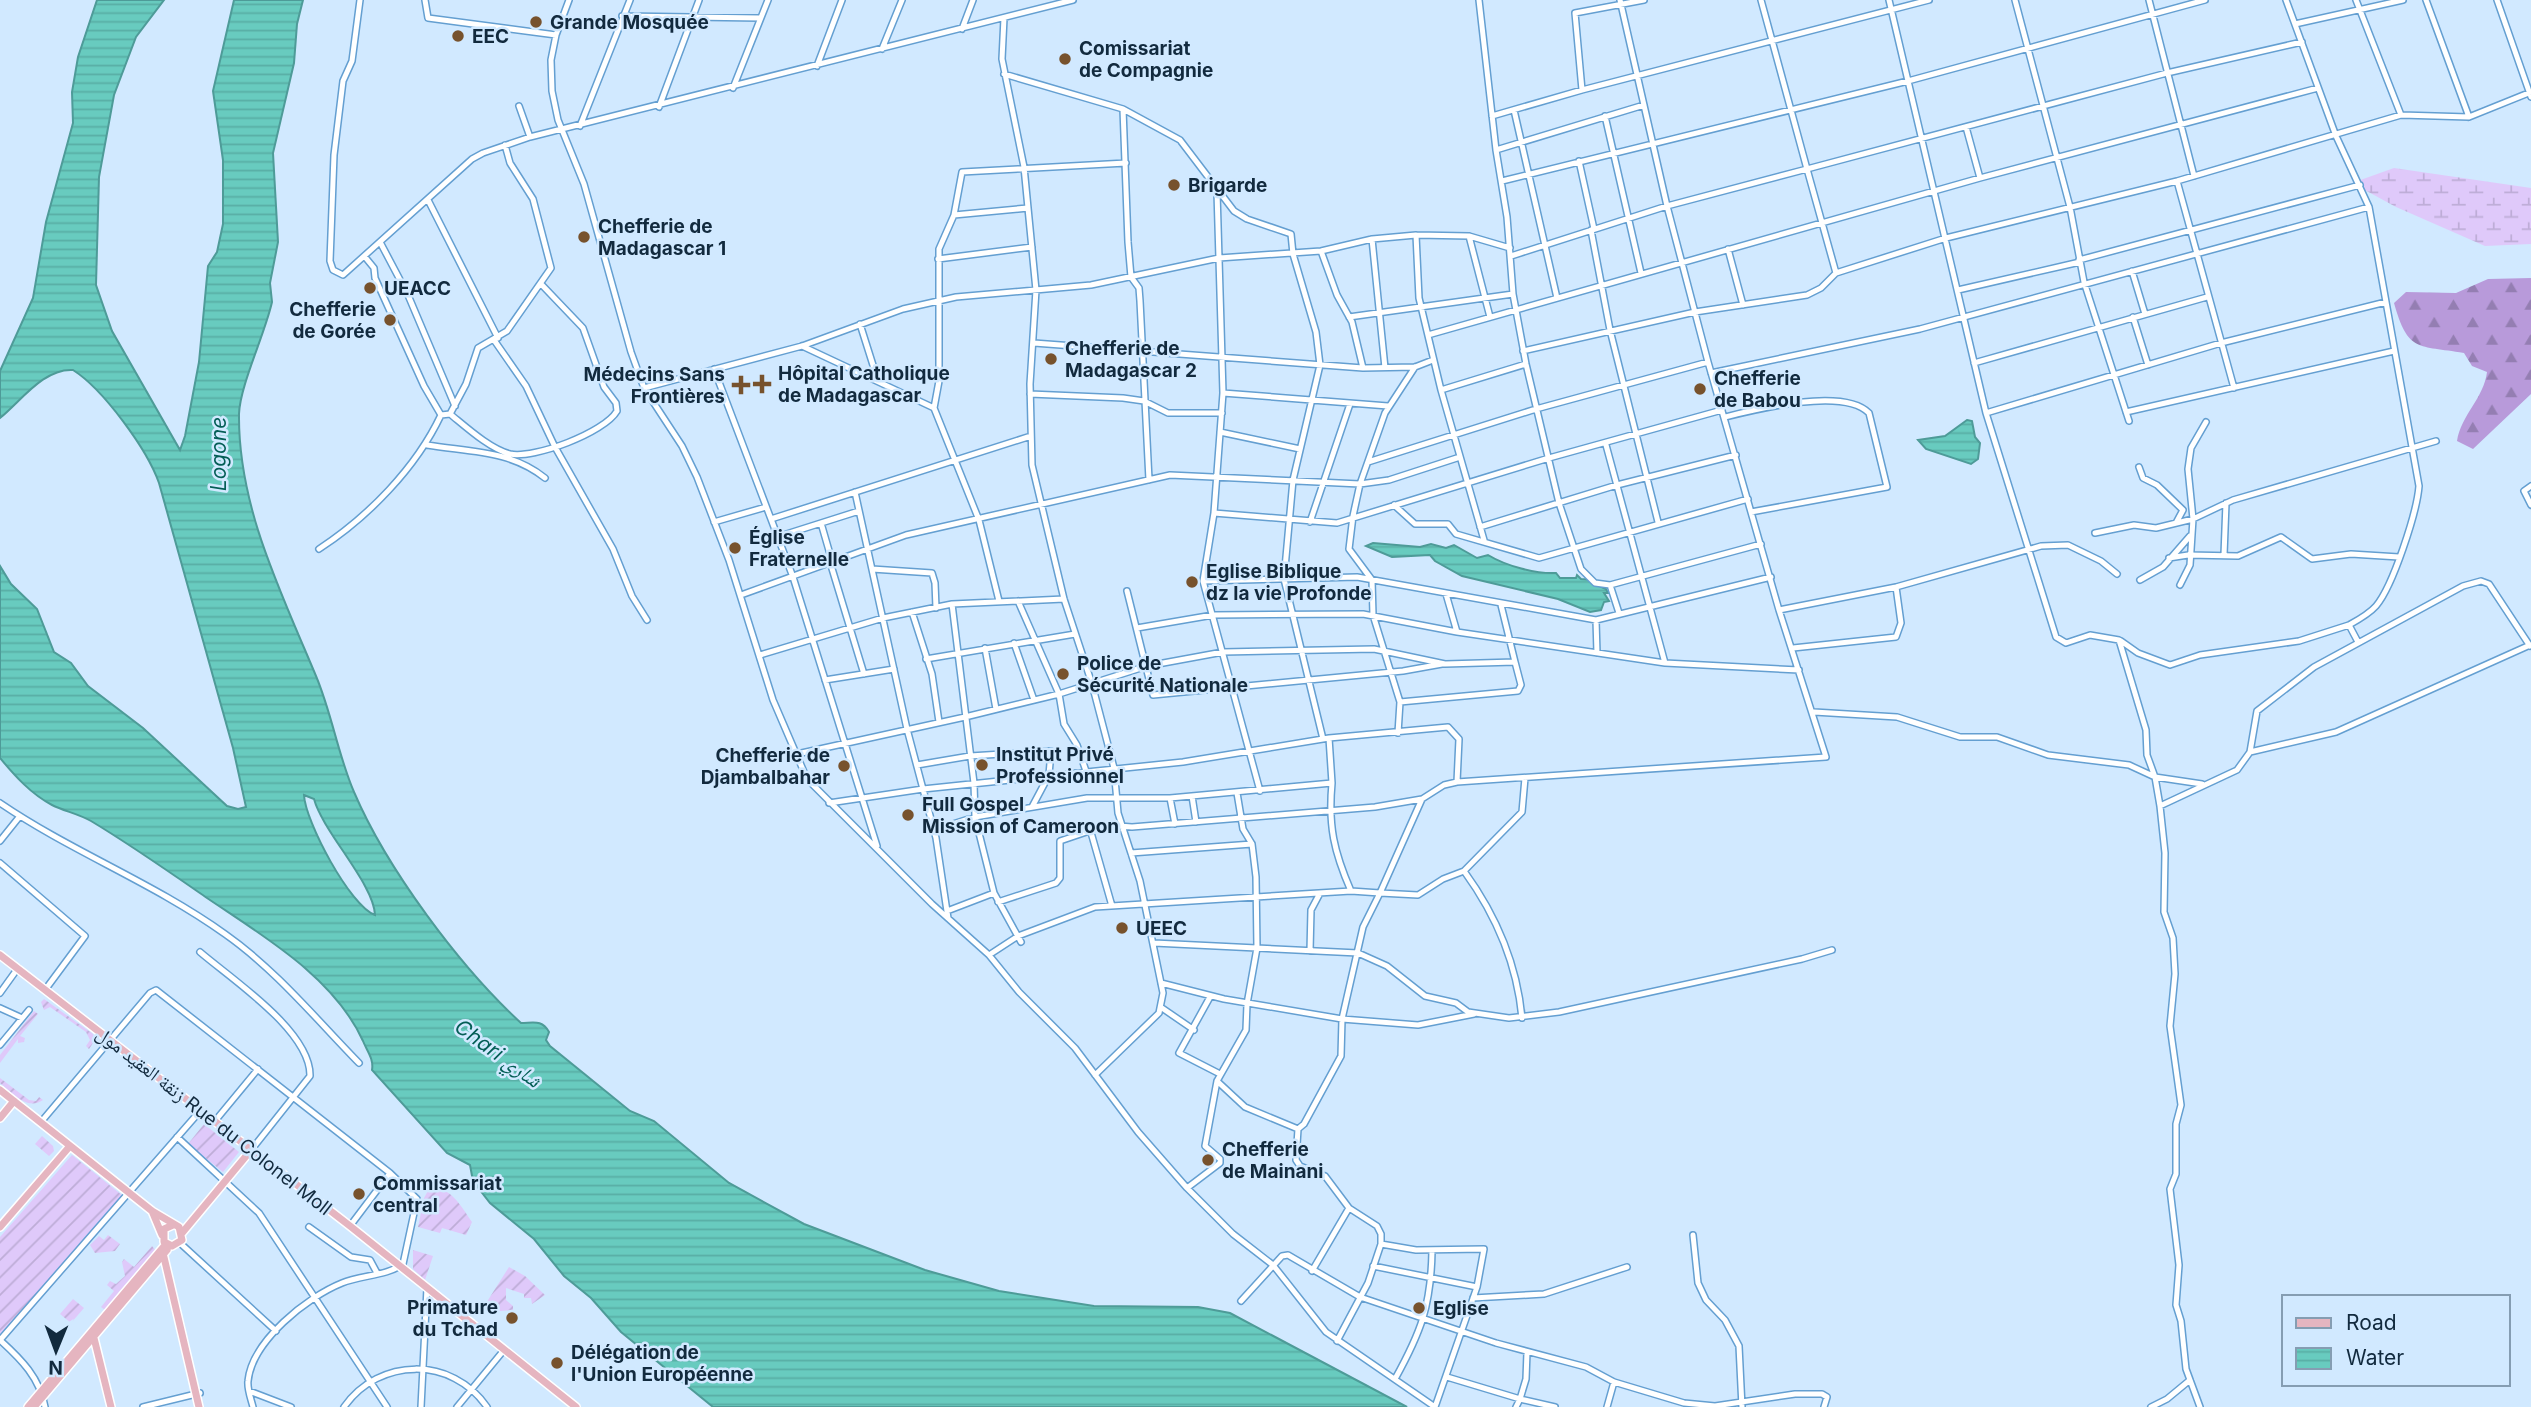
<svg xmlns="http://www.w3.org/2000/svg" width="2531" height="1407" font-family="Inter,'Noto Naskh Arabic',sans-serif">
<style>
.forest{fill:url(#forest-firs)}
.wetland{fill:url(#wetland-marsh)}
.garden{fill:url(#garden-furrows)}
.water{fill:url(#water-rules);stroke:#4e9b98;stroke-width:2;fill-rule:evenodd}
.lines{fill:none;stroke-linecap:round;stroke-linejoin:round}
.minor-casing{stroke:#649fd1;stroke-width:8}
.major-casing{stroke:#fff;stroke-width:10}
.minor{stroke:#fff;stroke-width:5}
.major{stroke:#e5b5c0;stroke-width:7}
.poi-dot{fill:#77522d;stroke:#d1e9ff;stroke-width:2.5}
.labels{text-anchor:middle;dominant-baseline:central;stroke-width:5;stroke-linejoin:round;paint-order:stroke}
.poi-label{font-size:19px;font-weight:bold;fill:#122a3e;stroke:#d1e9ff;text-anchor:start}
.street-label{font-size:19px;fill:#122a3e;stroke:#d1e9ff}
.water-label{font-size:21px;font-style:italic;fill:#045e56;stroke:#d1e9ff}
</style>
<defs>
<pattern id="forest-firs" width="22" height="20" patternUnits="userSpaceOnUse" patternTransform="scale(1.75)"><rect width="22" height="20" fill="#b89ada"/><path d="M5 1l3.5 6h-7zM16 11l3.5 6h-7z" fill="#947eb2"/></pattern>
<pattern id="wetland-marsh" width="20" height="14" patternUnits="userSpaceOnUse" patternTransform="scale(1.75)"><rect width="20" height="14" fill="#dfc9fa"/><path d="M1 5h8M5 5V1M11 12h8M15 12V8" fill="none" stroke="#beadd7"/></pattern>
<pattern id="garden-furrows" width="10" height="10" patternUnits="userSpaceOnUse" patternTransform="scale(1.75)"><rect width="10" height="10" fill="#dfc9fa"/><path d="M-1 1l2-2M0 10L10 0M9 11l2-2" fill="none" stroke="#beadd7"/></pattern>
<pattern id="water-rules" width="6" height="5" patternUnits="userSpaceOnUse" patternTransform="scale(1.75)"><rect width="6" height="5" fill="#68cbbf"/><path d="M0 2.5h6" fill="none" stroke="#59aea5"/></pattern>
</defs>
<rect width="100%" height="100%" fill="#d1e9ff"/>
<path class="forest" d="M 2531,278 L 2531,394 L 2473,449 L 2457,441 C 2461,415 2484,398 2487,372 L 2472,366 L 2464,353 C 2418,345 2408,353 2394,303 L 2406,292 L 2456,293 L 2488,279 Z"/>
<path class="wetland" d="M 2394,168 L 2531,188 L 2531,244 L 2485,246 L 2396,207 L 2352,183 Z"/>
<path class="garden" d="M 44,999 L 93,1034 L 95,1040 L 89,1049 L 86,1046 L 90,1040 L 86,1032 L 50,1007 L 44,1010 L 41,1002 Z
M 34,1011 L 38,1014 L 20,1036 L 25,1038 L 24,1042 L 18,1043 L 18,1039 L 0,1063 L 0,1055 Z
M 0,1078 L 29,1100 L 36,1101 L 39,1097 L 43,1100 C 27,1111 12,1093 0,1083 Z
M 204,1124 L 239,1152 L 223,1172 L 188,1144 Z
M 42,1136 L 53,1146 L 54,1151 L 49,1156 L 35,1144 Z
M 72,1155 L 123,1196 L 0,1334 L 0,1237 Z
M 430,1187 C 451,1187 461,1206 472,1222 L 466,1235 L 442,1228 L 440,1233 L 418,1227 L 424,1198 Z
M 108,1235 L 120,1244 L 115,1251 L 95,1253 L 90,1245 L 99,1236 L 104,1240 Z
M 152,1246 L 156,1251 L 105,1310 L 101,1307 L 114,1291 L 107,1285 L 110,1281 L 116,1284 L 125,1276 L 122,1262 L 124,1259 L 134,1267 Z
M 413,1250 L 433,1256 L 425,1280 L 413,1269 Z
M 509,1267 L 525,1276 L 545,1295 L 532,1304 L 531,1298 L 524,1298 L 524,1294 L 506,1288 L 506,1300 L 513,1306 L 513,1310 L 488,1312 L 487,1308 L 483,1308 Z
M 73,1299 L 84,1308 L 71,1323 L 60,1314 Z"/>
<path class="water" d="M 97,0 L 164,0 L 136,37 L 114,95 L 99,177 L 96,285 L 112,331 L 180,450 L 185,436 L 199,362 L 208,266 L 217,252 L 223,224 L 223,160 L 213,91 L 234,0 L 303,0 L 297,24 L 294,63 L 273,153 L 278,242 L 270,283 L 272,302 C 265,334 240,385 239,414 C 238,507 281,592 316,676 C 332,714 338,755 354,792 C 387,869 460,967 521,1023 C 533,1023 542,1019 549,1032 L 546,1040 L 550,1046 L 630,1111 L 654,1121 L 729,1183 L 804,1224 L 925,1270 L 999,1291 L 1094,1306 L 1198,1307 L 1230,1313 L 1407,1407 L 713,1407 L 621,1332 L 591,1298 L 564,1276 L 534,1239 L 490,1203 L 473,1181 L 470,1165 L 447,1153 L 372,1070 C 374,1059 367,1051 363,1041 C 334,977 263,936 207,898 C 168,871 131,845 91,821 C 79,814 64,811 52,805 C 31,794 15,776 0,758 L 0,566 L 11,584 L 37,609 L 54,652 L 71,663 L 88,686 L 143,728 L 227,806 L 238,809 L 246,807 L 233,748 L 159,483 C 147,449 103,389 73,370 C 44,368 21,401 0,418 L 0,371 L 33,298 L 46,222 L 73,123 L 72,92 L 78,57 ZM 304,795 L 314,799 C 323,832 374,884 375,915 C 350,906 305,821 304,795 Z
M 1967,420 L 1972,421 L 1975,437 L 1980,443 L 1978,459 L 1971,464 L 1926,449 L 1918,440 L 1945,436 Z
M 1373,543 L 1420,547 L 1431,544 L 1446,548 L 1454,545 L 1477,558 L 1488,555 C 1506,566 1536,574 1556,573 L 1560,578 L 1576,578 L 1577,575 L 1581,579 L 1595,580 L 1599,586 L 1606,589 L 1608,593 L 1604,593 L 1609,601 L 1604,602 L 1601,610 L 1590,612 L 1558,599 L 1462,576 L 1435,561 L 1430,555 L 1392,557 L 1366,546 Z"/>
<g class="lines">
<g class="minor-casing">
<path id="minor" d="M 360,0 L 352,61 L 343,81 L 334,155 L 330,261 L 333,270 L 343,275 L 472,159 L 483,153 L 530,137 L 1073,0
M 425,0 L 428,18 L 556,35
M 569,0 L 556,35 L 551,60 L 552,91 L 558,120 L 584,184 L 631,352 L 644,388 L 682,446 L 697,477 L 729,560 L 773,700 L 807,779 L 932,904 L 989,955 L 1019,992 L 1075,1048 L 1138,1132 L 1187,1188 L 1233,1234 L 1273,1265 L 1326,1332 L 1435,1407
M 1479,0 L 1496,150 L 1507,217 L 1513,294 L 1526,364 L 1559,503 L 1581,569 L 1595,583 L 1610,585 L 1761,544
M 1889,0 L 1986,413 L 2056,637 L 2066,643 L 2090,635 L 2119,640 L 2146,730 L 2147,755 L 2155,777 L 2160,806 L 2165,853 L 2164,912 L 2173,938 L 2175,974 L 2170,1026 L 2181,1105 L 2176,1124 L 2176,1174 L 2170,1189 L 2179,1265 L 2176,1305 L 2181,1321 L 2186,1369 L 2200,1407
M 2015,0 L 2070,207 L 2084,282 L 2129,421
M 2149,0 L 2194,176
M 2286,0 L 2336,136 L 2369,207 L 2419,486 C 2417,512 2393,586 2376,606 C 2369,614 2358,620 2349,625
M 2356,0 L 2401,115
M 2426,0 L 2469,117
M 2497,0 L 2531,97
M 622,16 L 760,18
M 1004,18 L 1002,59 L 1024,167 L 1036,290 L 1030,384 L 1032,465 L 1064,599 L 1092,684 L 1114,768 L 1118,813 L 1140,881 L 1163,993 L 1159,1013 L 1095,1075
M 2295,24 L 2403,0
M 962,29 L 973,0
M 2302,42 L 2167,73 L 1807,169 L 1836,273 L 1946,238 L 2177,181 L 2401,115 L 2469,117 L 2531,92
M 882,49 L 902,0
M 817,66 L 842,0
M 1004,74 L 1123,109
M 733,88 L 768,0
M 1582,90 L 1575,13 L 1644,0
M 519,106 L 530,137
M 659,107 L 699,0
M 1514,110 L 1557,298
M 1492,116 L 1582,90 L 1929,0
M 1605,116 L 1641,273
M 580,126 L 630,0
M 1966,127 L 1980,178
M 1496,150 L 1644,105
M 1579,161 L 1594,229
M 1502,181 L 1908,81 L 2205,0
M 2177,181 L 2234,388
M 1217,192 L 1223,393 L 1214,513 L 1203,581 L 1260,791
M 428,200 L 498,338
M 954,215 L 1028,208
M 1591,230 L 1610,330 L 1658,522
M 1469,236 L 1490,317
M 380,242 L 408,295 L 455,406
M 1728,249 L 1743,305
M 1321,251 L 1337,295 L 1352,322 L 1363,368
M 1511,256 L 1667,206 L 1807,169 L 1761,0
M 365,257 L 374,268 L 375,278 L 424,386 L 441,415 L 450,414 C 466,427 490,449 510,454 C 534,459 604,433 617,411 L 616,403 L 604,387 L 583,328 L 541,284
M 938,259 L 1032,247
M 2079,260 L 2360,185
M 2132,271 L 2145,314
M 1958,290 L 2080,262
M 1349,317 L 1513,294
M 2133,317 L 2148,365
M 860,324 L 878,381
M 1428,335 L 1980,178 L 2318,88
M 494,340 L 526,386 L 554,445
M 1034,343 L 1363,368 L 1415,367 L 1433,360
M 802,346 L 934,408 L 979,520 L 999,601
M 1523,351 L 1695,312 L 1807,295 L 1821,288 L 1836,273
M 1974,363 L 2207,297
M 1385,368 L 1372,239 L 1416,235
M 714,369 L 793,577 L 877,846
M 1711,373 L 1920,329 L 2369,207
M 644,388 L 802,346 L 903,309 L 956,297 L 1091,285 L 1219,258 L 1321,251 L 1372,239
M 1441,390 L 1526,364
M 1223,393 L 1388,406
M 1030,394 L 1123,398 L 1144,401 L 1168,413 L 1222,413
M 934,408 L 939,381 L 939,249 L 954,215 L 962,172 L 1126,163
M 2126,412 L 2394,351
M 1986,413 L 2221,343 L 2386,302
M 450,414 L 466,384 L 478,348 L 507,331 L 551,268 L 533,199 L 510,163 L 505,145
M 1725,417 C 1757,409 1844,387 1869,413 L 1887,487 L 1751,512
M 1220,432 L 1300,449
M 427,445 C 470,452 510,450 545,478
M 1606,445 L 1665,663 L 1799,670
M 555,447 L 613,549 L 632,596 L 647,620
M 1368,462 L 1536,409 L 1708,362
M 2139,467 L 2143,478 L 2157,485 L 2183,510 L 2176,523
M 1149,480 L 1140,301 L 1139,288 L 1131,277 L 1128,242 L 1123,109 L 1180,140 L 1234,211 L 1247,219 L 1291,234 L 1293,254 L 1316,332 L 1320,365 L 1293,480 L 1284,579 L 1323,739
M 2531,486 L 2524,491 L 2531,505
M 855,492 L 907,729 L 936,838 L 948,918
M 1394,505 L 1415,524 L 1448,524 L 1456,534 L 1539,558 L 1748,499
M 1214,513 L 1337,523 L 1549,458 L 1722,410
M 771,519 L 1031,436
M 714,522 L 766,507
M 1310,522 L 1350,404
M 821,523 L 832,561
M 1480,527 L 1617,485 L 1736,455
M 2095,533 L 2134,525 L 2156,528 L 2193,519 L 2233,500 L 2436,441
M 777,537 L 859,511
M 1484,540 L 1441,390 L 1419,298 L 1416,235 L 1469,236 L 1510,248
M 319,549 C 368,517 416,468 441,415
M 2224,555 L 2226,503
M 2169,558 L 2188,555 L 2238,556 L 2281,537 L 2312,559 L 2351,554 L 2399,557
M 830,562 L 864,674
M 872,569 L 932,573 L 935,583 L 936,608
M 2140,580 L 2163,567 L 2190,536
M 1203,581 L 1357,577 L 1596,620 L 1771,577
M 1610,585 L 1619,613
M 2180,585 L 2190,565 L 2193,519 L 2188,469 L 2191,448 L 2206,422
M 1127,591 L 1153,695 L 1403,671 L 1442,664
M 1446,594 L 1457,632
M 741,595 L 906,535 L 1170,475 L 1360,484 L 1389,480 L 1460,457
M 1018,601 L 1059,694 L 1064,724 L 1077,745 L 1086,771
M 952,604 L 974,783 L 975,817 L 994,893 L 1021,942
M 1779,610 L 1896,587 L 2041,546 L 2068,545 L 2101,561 L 2117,574
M 912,612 L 932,674 L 939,722
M 1596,620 L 1597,653
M 1137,628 L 1213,615 L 1363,614 L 1457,632 L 1665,663
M 2121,641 L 2138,653 L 2170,665 L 2200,655 L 2299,641 L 2349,625 L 2358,642
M 1014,643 L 1034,700
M 985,648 L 996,709
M 1793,648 L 1896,637 L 1901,623 L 1896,587
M 760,655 L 883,618 L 952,604 L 1064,599
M 926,659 L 1075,634
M 825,680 L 894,669
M 1400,702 L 1518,691 L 1521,685 L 1515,662
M 1814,712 L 1897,717 L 1960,737 L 1997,737 L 2048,755 L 2129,765 L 2155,777 L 2202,784
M 1398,733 L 1400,702 L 1373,615 L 1372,580 L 1349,549 L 1353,516 L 1360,484 L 1385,413 L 1415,367
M 2250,752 L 2336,732 L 2530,645
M 797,754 L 965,717 L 1059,694 L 1147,666 L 1223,652 L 1374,649 L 1445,664 L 1515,662 L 1501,605
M 917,765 L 970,756 L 1051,751 L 1049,775 L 1032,807
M 1332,783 C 1328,826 1334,852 1351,891
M 1237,793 L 1243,829 L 1252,844 L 1256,877 L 1257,948 L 1247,1004 L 1246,1030 L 1217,1081 L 1245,1107 L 1298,1129 L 1296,1160 L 1300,1166 L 1325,1176 L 1349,1208 L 1377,1226 L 1381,1234 L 1381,1244
M 1192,796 L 1196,822
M 1170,798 L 1175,824
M 1422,799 L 1380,893 L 1418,895 L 1443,879 L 1464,871 L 1522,812 L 1525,778
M 0,803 C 72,852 154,883 225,934 C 275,969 317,1020 359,1063
M 829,803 L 923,789 L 1183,762 L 1329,738 L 1448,727 L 1459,739 L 1457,782
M 2160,806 L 2237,770 L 2250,752 L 2257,711 L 2314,667 L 2463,586 L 2481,581 L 2489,584 L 2530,646
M 1090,829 L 1112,906
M 934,830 L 975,817 L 1087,798 L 1170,798 L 1332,783 L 1329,738
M 0,841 L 20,816
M 1131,853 L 1252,844
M 0,863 L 85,936 L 45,990
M 1464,871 C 1496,915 1517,964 1522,1018
M 998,902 L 1056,883 L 1060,878 L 1060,841 L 1107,825 L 1132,827 L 1375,807 L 1422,799 L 1444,785 L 1457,782 L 1826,757 L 1779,610 L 1708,362 L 1667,206 L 1620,0
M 947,911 L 994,893
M 1154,943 L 1358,953 L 1387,966 L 1425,996 L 1456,1003 L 1468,1012 L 1509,1018 L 1559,1012 L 1802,959 L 1832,950
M 1310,951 L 1311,910 L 1319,895
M 200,952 C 230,978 311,1031 310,1076 L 252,1149
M 989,955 L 1018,936 L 1095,907 L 1351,891 L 1380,893 L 1363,927 L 1342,1019 L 1224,999 L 1161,983
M 0,993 L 18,968
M 1210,997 L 1179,1053 L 1220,1074
M 0,1008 L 22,1018
M 1162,1008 L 1194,1030
M 0,1045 L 29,1010
M 215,1121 L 258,1069
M 41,1122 L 150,993 L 156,990 L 390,1173
M 1298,1129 L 1304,1124 L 1341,1056 L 1342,1019 L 1418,1025 L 1474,1014
M 177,1137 L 259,1213 L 387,1407
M 1187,1188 L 1220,1163 L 1220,1159 L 1205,1146 L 1217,1081
M 309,1227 L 351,1257 L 370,1260 L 377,1273
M 1693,1235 L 1698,1283 L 1706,1300 L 1725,1320 L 1739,1346 L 1742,1407
M 180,1243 L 276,1331
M 1373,1266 L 1477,1287
M 1312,1271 L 1349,1208
M 1473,1298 L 1544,1294 L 1627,1267
M 1241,1301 L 1282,1256 L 1288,1255 L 1360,1297 L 1496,1343 L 1586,1367 L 1614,1382 L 1684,1403 L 1715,1406 L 1795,1394 L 1822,1394 L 1827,1397 L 1824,1407
M 0,1340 L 201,1110
M 0,1340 C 21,1359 40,1378 45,1407
M 1337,1341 L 1368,1283 L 1381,1244 L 1416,1250 L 1484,1249 L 1477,1287 L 1435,1407
M 1527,1352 L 1526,1379 L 1520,1399 L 1555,1407
M 1447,1377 L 1520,1399 L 1516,1407
M 1395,1379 C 1421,1332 1431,1306 1432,1251
M 249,1391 L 291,1407
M 143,1407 L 200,1393
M 253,1407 C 251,1399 247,1389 248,1381 C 252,1341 307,1297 342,1283 C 361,1275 387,1276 403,1264 L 417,1199 L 390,1173 L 350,1226
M 344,1407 C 379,1357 452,1356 487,1407
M 421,1407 L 427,1288
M 457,1407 L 504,1350
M 1607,1407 L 1614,1382
M 2151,1407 L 2167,1399 L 2190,1380"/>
</g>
<g class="major-casing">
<path id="major" d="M 0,955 L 350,1226 L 576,1407
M 0,1090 L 152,1211 L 179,1227 L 182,1240 L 172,1246 L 164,1242 L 164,1229 L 173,1225
M 0,1118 L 14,1101
M 152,1211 L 162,1235
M 0,1227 L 70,1146
M 182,1233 L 252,1149
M 163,1253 L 199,1407
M 93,1334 L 111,1407
M 28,1407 L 166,1244
M 34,1407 L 167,1250"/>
</g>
<use href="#minor" class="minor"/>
<use href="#major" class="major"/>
</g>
<g class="poi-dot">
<circle cx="536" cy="22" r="7"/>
<circle cx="458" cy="36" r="7"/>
<circle cx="1065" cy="59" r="7"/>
<circle cx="1174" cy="185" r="7"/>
<circle cx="584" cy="237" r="7"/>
<circle cx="370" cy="288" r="7"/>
<circle cx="390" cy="320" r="7"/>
<circle cx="1051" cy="359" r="7"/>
<path d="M758.5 373.5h7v7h7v7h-7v7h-7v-7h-7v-7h7z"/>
<path d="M737.5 374.5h7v7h7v7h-7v7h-7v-7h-7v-7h7z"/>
<circle cx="1700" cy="389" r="7"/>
<circle cx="735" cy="548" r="7"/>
<circle cx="1192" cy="582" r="7"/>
<circle cx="1063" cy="674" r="7"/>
<circle cx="982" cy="765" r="7"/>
<circle cx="844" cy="766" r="7"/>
<circle cx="908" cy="815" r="7"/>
<circle cx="1122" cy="928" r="7"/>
<circle cx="1208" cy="1160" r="7"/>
<circle cx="359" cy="1194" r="7"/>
<circle cx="1419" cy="1308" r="7"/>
<circle cx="512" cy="1318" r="7"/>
<circle cx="557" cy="1363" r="7"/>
</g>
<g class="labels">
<g class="poi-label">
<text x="550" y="22">Grande Mosquée</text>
<text x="472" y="36">EEC</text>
<text x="1079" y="48">Comissariat<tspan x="1079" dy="22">de Compagnie</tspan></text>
<text x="1188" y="185">Brigarde</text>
<text x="598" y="226">Chefferie de<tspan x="598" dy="22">Madagascar 1</tspan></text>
<text x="384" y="288">UEACC</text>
<text x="376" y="309" text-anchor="end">Chefferie<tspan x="376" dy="22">de Gorée</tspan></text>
<text x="1065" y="348">Chefferie de<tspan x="1065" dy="22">Madagascar 2</tspan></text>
<text x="778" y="373">Hôpital Catholique<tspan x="778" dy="22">de Madagascar</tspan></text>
<text x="725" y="374" text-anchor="end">Médecins Sans<tspan x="725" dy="22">Frontières</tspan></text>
<text x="1714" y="378">Chefferie<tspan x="1714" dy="22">de Babou</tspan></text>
<text x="749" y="537">Église<tspan x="749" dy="22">Fraternelle</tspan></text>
<text x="1206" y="571">Eglise Biblique<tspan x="1206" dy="22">dz la vie Profonde</tspan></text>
<text x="1077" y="663">Police de<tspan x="1077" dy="22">Sécurité Nationale</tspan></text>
<text x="996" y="754">Institut Privé<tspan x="996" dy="22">Professionnel</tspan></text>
<text x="830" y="755" text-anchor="end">Chefferie de<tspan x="830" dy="22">Djambalbahar</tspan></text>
<text x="922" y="804">Full Gospel<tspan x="922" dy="22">Mission of Cameroon</tspan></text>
<text x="1136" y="928">UEEC</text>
<text x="1222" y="1149">Chefferie<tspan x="1222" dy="22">de Mainani</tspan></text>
<text x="373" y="1183">Commissariat<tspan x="373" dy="22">central</tspan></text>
<text x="498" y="1307" text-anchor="end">Primature<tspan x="498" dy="22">du Tchad</tspan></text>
<text x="1433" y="1308">Eglise</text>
<text x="571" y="1352">Délégation de<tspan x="571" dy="22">l'Union Européenne</tspan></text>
</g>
<g class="street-label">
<text transform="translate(214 1121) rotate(38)">زنقة العقيد مول Rue du Colonel Moll</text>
</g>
<g class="water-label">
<text transform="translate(218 454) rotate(-90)">Logone</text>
<text transform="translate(498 1053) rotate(36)">Chari شاري</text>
</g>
</g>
<rect x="2282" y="1295" width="228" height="91" fill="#d1e9ff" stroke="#859db2" stroke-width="2"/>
<rect x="2296" y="1318" width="35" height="10" fill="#e5b5c0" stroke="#859db2" stroke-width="2"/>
<text x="2346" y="1330" font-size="21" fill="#122a3e">Road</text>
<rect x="2296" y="1348" width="35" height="21" fill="url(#water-rules)" stroke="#859db2" stroke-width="2"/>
<text x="2346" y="1365" font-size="21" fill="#122a3e">Water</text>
<g transform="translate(56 1351) rotate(181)" stroke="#d1e9ff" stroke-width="5" paint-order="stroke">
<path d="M0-5L12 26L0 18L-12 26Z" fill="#122a3e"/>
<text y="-10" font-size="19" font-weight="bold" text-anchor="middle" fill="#122a3e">N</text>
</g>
</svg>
